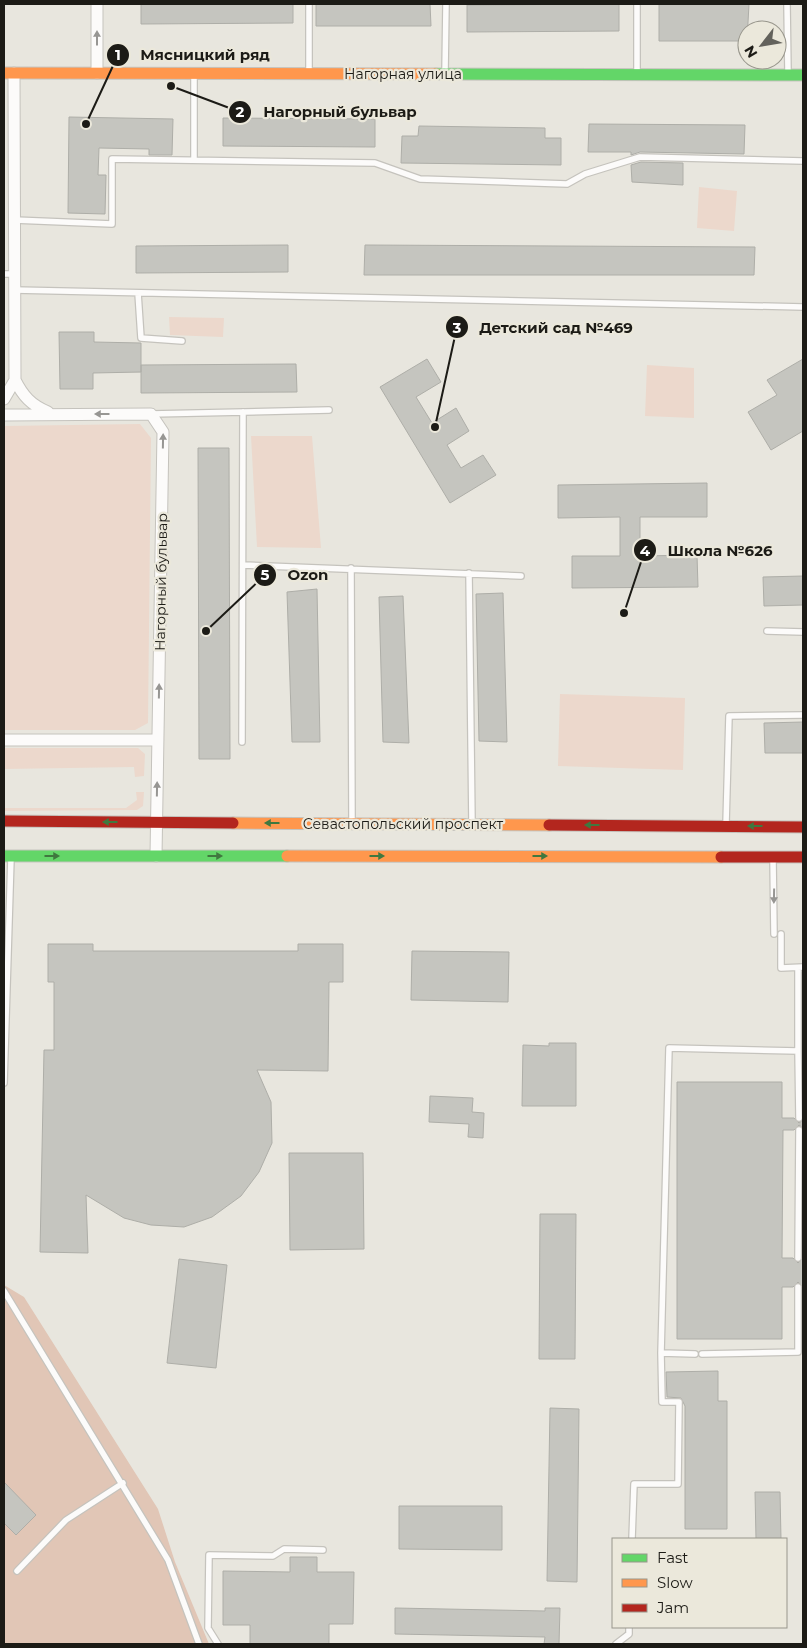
<svg xmlns="http://www.w3.org/2000/svg" width="807" height="1648" font-family="Montserrat,sans-serif">
<style>
.green{fill:#ecd8cc}
.forest{fill:#e1c6b6}
.building{fill:#c5c5bf;stroke:#aeaea8}
.lines{fill:none;stroke-linecap:round;stroke-linejoin:round}
.lane-casing{stroke:#c5c3bd;stroke-width:8}
.street-casing{stroke:#c5c3bd;stroke-width:13}
.fast-casing{stroke:#c5c3bd;stroke-width:13}
.slow-casing{stroke:#c5c3bd;stroke-width:13}
.jam-casing{stroke:#c5c3bd;stroke-width:13}
.lane{stroke:#fcfbfa;stroke-width:5.5}
.street{stroke:#fcfbfa;stroke-width:11}
.fast{stroke:#63d668;stroke-width:11}
.slow{stroke:#ff974d;stroke-width:11}
.jam{stroke:#b3261e;stroke-width:11}
.oneway{fill:#979693}
.oneway2{fill:#40783f}
.labels{text-anchor:middle;dominant-baseline:central;stroke-width:4.5;stroke-linejoin:round;paint-order:stroke}
.street-label{font-size:14px;fill:#1c1b16;stroke:#ebe8db}
.leader{fill:none;stroke:#1c1b16;stroke-width:2}
.callout-dot{fill:#1c1b16;stroke:#ebe8db;stroke-width:2}
.mark-label{font-size:15px;text-anchor:middle;font-weight:bold;fill:#fff}
.callout-label{font-size:15px;text-anchor:middle;font-weight:bold;fill:#1c1b16;stroke:#ebe8db;stroke-width:4.5;stroke-linejoin:round;paint-order:stroke}
</style>
<rect width="100%" height="100%" fill="#e8e6de"/>
<path class="green" d="M 699,187 L 737,191 L 734,231 L 697,228 Z
M 169,317 L 224,318 L 223,337 L 170,335 Z
M 647,365 L 694,368 L 694,418 L 645,416 Z
M 140,424 L 151,438 L 148,723 L 135,730 L 4,730 L 4,426 Z
M 251,436 L 312,436 L 321,548 L 257,547 Z
M 560,694 L 685,698 L 683,770 L 558,766 Z
M 4,748 L 138,748 L 145,754 L 144,776 L 135,777 L 134,767 L 4,769 Z
M 136,792 L 144,792 L 143,806 L 137,810 L 4,811 L 4,808 L 126,808 L 137,800 Z"/>
<path class="forest" d="M 4,1285 L 24,1297 L 158,1509 L 175,1562 L 209,1644 L 4,1644 Z"/>
<path class="building" d="M 141,4 L 293,4 L 293,23 L 141,24 Z
M 316,4 L 430,4 L 431,26 L 316,26 Z
M 619,4 L 619,31 L 467,32 L 467,5 Z
M 659,4 L 749,4 L 747,41 L 659,41 Z
M 69,117 L 173,119 L 172,155 L 149,155 L 149,149 L 99,148 L 98,175 L 106,175 L 105,214 L 68,213 Z
M 223,118 L 375,119 L 375,147 L 223,146 Z
M 589,124 L 745,125 L 744,154 L 640,152 L 631,155 L 631,152 L 588,152 Z
M 419,126 L 545,128 L 545,138 L 561,138 L 561,165 L 401,163 L 402,136 L 418,136 Z
M 641,162 L 683,163 L 683,185 L 632,182 L 631,165 Z
M 288,245 L 288,272 L 136,273 L 136,246 Z
M 365,245 L 755,247 L 754,275 L 364,275 Z
M 59,332 L 94,332 L 94,342 L 141,343 L 141,372 L 93,373 L 93,389 L 60,389 Z
M 427,359 L 441,382 L 416,397 L 432,423 L 456,408 L 469,431 L 447,445 L 461,468 L 483,455 L 496,475 L 450,503 L 380,387 Z
M 803,359 L 803,431 L 771,450 L 748,412 L 777,395 L 767,380 Z
M 296,364 L 297,392 L 141,393 L 141,365 Z
M 198,448 L 229,448 L 230,759 L 199,759 Z
M 707,483 L 707,517 L 640,517 L 640,556 L 697,555 L 698,587 L 572,588 L 572,556 L 620,556 L 620,517 L 558,518 L 558,485 Z
M 803,576 L 803,605 L 764,606 L 763,577 Z
M 317,589 L 320,742 L 292,742 L 287,592 Z
M 503,593 L 507,742 L 479,741 L 476,594 Z
M 403,596 L 409,743 L 383,742 L 379,597 Z
M 803,722 L 803,753 L 765,753 L 764,723 Z
M 48,944 L 93,944 L 93,951 L 298,951 L 298,944 L 343,944 L 343,982 L 329,982 L 328,1071 L 257,1070 L 271,1102 L 272,1143 L 259,1172 L 241,1196 L 212,1217 L 184,1227 L 151,1225 L 124,1218 L 86,1195 L 88,1253 L 40,1252 L 44,1050 L 54,1050 L 54,982 L 48,982 Z
M 412,951 L 509,952 L 508,1002 L 411,1000 Z
M 549,1043 L 576,1043 L 576,1106 L 522,1106 L 523,1045 L 549,1046 Z
M 677,1082 L 782,1082 L 782,1118 L 794,1118 L 799,1123 L 803,1120 L 803,1128 L 799,1125 L 794,1130 L 783,1130 L 782,1258 L 793,1258 L 798,1263 L 803,1258 L 803,1287 L 798,1282 L 793,1287 L 782,1287 L 782,1339 L 677,1339 Z
M 430,1096 L 473,1098 L 472,1112 L 484,1113 L 483,1138 L 468,1137 L 469,1124 L 429,1122 Z
M 289,1153 L 363,1153 L 364,1249 L 290,1250 Z
M 540,1214 L 576,1214 L 575,1359 L 539,1359 Z
M 179,1259 L 227,1265 L 216,1368 L 167,1363 Z
M 718,1371 L 718,1401 L 727,1401 L 727,1529 L 685,1529 L 685,1406 L 681,1398 L 667,1397 L 666,1372 Z
M 550,1408 L 579,1409 L 577,1582 L 547,1581 Z
M 4,1482 L 36,1515 L 16,1535 L 4,1523 Z
M 755,1492 L 780,1492 L 781,1539 L 756,1539 Z
M 399,1506 L 502,1506 L 502,1550 L 399,1549 Z
M 290,1557 L 317,1557 L 317,1572 L 354,1572 L 353,1624 L 329,1624 L 329,1644 L 250,1644 L 250,1625 L 223,1625 L 223,1571 L 290,1572 Z
M 395,1608 L 545,1611 L 545,1608 L 560,1608 L 559,1644 L 544,1644 L 545,1637 L 395,1634 Z"/>
<g class="lines">
<g class="lane-casing">
<path id="lane" d="M 309,4 L 309,71
M 637,4 L 637,72
M 787,4 L 788,73
M 445,72 L 446,4
M 194,75 L 194,160
M 14,220 L 112,224 L 112,159 L 375,163 L 420,179 L 567,184 L 585,174 L 640,157 L 803,161
M 4,274 L 14,274
M 14,290 L 803,307
M 138,293 L 141,338 L 182,341
M 151,414 L 329,410
M 243,565 L 521,576
M 351,568 L 352,823
M 469,573 L 472,824
M 767,631 L 803,632
M 242,742 L 243,412
M 726,824 L 729,716 L 803,715
M 773,859 L 774,934
M 781,934 L 781,968 L 803,967
M 798,1051 L 798,968
M 4,1083 L 11,858
M 798,1258 L 799,1130
M 4,1291 L 168,1560 L 199,1644
M 695,1354 L 661,1353 L 669,1048 L 798,1051 L 799,1118
M 702,1354 L 798,1352 L 798,1287
M 632,1539 L 634,1484 L 678,1484 L 679,1402 L 662,1402 L 661,1353
M 17,1571 L 66,1520 L 123,1483
M 218,1644 L 208,1628 L 209,1555 L 273,1556 L 284,1549 L 323,1550
M 616,1644 L 629,1634 L 629,1627"/>
</g>
<g class="street-casing">
<path id="street" d="M 97,73 L 97,4
M 15,380 C 23,396 31,405 48,412
M 4,399 L 15,380 L 14,73
M 4,415 L 151,414 L 163,432 L 156,856
M 4,740 L 158,740"/>
</g>
<g class="fast-casing">
<path id="fast" d="M 436,74 L 803,75
M 4,856 L 287,856"/>
</g>
<g class="slow-casing">
<path id="slow" d="M 4,73 L 436,74
M 233,823 L 549,825
M 287,856 L 721,857"/>
</g>
<g class="jam-casing">
<path id="jam" d="M 4,821 L 233,823
M 549,825 L 803,827
M 721,857 L 803,857"/>
</g>
<use href="#lane" class="lane"/>
<use href="#street" class="street"/>
<use href="#fast" class="fast"/>
<use href="#slow" class="slow"/>
<use href="#jam" class="jam"/>
</g>
<defs><path id="oneway-solid" d="M-6-.8H1V-3.2L6.5 0L1 3.2V.8H-6Z" transform="scale(1.25)"/></defs>
<g class="oneway">
<use href="#oneway-solid" transform="translate(97 38) rotate(-90)"/>
<use href="#oneway-solid" transform="translate(102 414) rotate(-180)"/>
<use href="#oneway-solid" transform="translate(163 441) rotate(-89)"/>
<use href="#oneway-solid" transform="translate(159 691) rotate(-89)"/>
<use href="#oneway-solid" transform="translate(157 789) rotate(-89)"/>
<use href="#oneway-solid" transform="translate(774 896) rotate(91)"/>
</g>
<g class="oneway2">
<use href="#oneway-solid" transform="translate(110 822) rotate(-180)"/>
<use href="#oneway-solid" transform="translate(272 823) rotate(-180)"/>
<use href="#oneway-solid" transform="translate(592 825) rotate(-180)"/>
<use href="#oneway-solid" transform="translate(755 826) rotate(-180)"/>
<use href="#oneway-solid" transform="translate(52 856)"/>
<use href="#oneway-solid" transform="translate(215 856)"/>
<use href="#oneway-solid" transform="translate(377 856)"/>
<use href="#oneway-solid" transform="translate(540 856)"/>
</g>
<g class="labels">
<g class="street-label">
<text x="403" y="74">Нагорная улица</text>
<text transform="translate(161 582) rotate(-89)">Нагорный бульвар</text>
<text x="403" y="824">Севастопольский проспект</text>
</g>
</g>
<path class="leader" d="M86 124L118 55M171 86L240 112M435 427L457 327M624 613L645 550M206 631L265 575"/>
<g class="callout-dot">
<circle cx="86" cy="124" r="5"/>
<circle cx="171" cy="86" r="5"/>
<circle cx="435" cy="427" r="5"/>
<circle cx="624" cy="613" r="5"/>
<circle cx="206" cy="631" r="5"/>
<circle cx="118" cy="55" r="12"/>
<circle cx="240" cy="112" r="12"/>
<circle cx="457" cy="327" r="12"/>
<circle cx="645" cy="550" r="12"/>
<circle cx="265" cy="575" r="12"/>
</g>
<g class="mark-label">
<text x="118" y="60">1</text>
<text x="240" y="117">2</text>
<text x="457" y="333">3</text>
<text x="645" y="556">4</text>
<text x="265" y="580">5</text>
</g>
<g class="callout-label">
<text x="205" y="60">Мясницкий ряд</text>
<text x="340" y="117">Нагорный бульвар</text>
<text x="556" y="333">Детский сад №469</text>
<text x="720" y="556">Школа №626</text>
<text x="308" y="580">Ozon</text>
</g>
<rect width="807" height="1648" fill="none" stroke="#1c1b16" stroke-width="10"/>
<rect x="612" y="1538" width="175" height="90" fill="#ebe8db" stroke="#98968c"/>
<rect x="622" y="1554" width="25" height="8" fill="#63d668" stroke="#98968c"/>
<text x="657" y="1563" font-size="15" fill="#1c1b16">Fast</text>
<rect x="622" y="1579" width="25" height="8" fill="#ff974d" stroke="#98968c"/>
<text x="657" y="1588" font-size="15" fill="#1c1b16">Slow</text>
<rect x="622" y="1604" width="25" height="8" fill="#b3261e" stroke="#98968c"/>
<text x="657" y="1613" font-size="15" fill="#1c1b16">Jam</text>
<g transform="translate(762 45) rotate(239)"><circle r="24" fill="#ebe8db" stroke="#98968c"/>
<path d="M0-4L9 19L0 12L-9 19Z" fill="#63625c"/>
<text y="-8" font-size="14" font-weight="bold" text-anchor="middle" fill="#1c1b16">N</text>
</g>
</svg>
